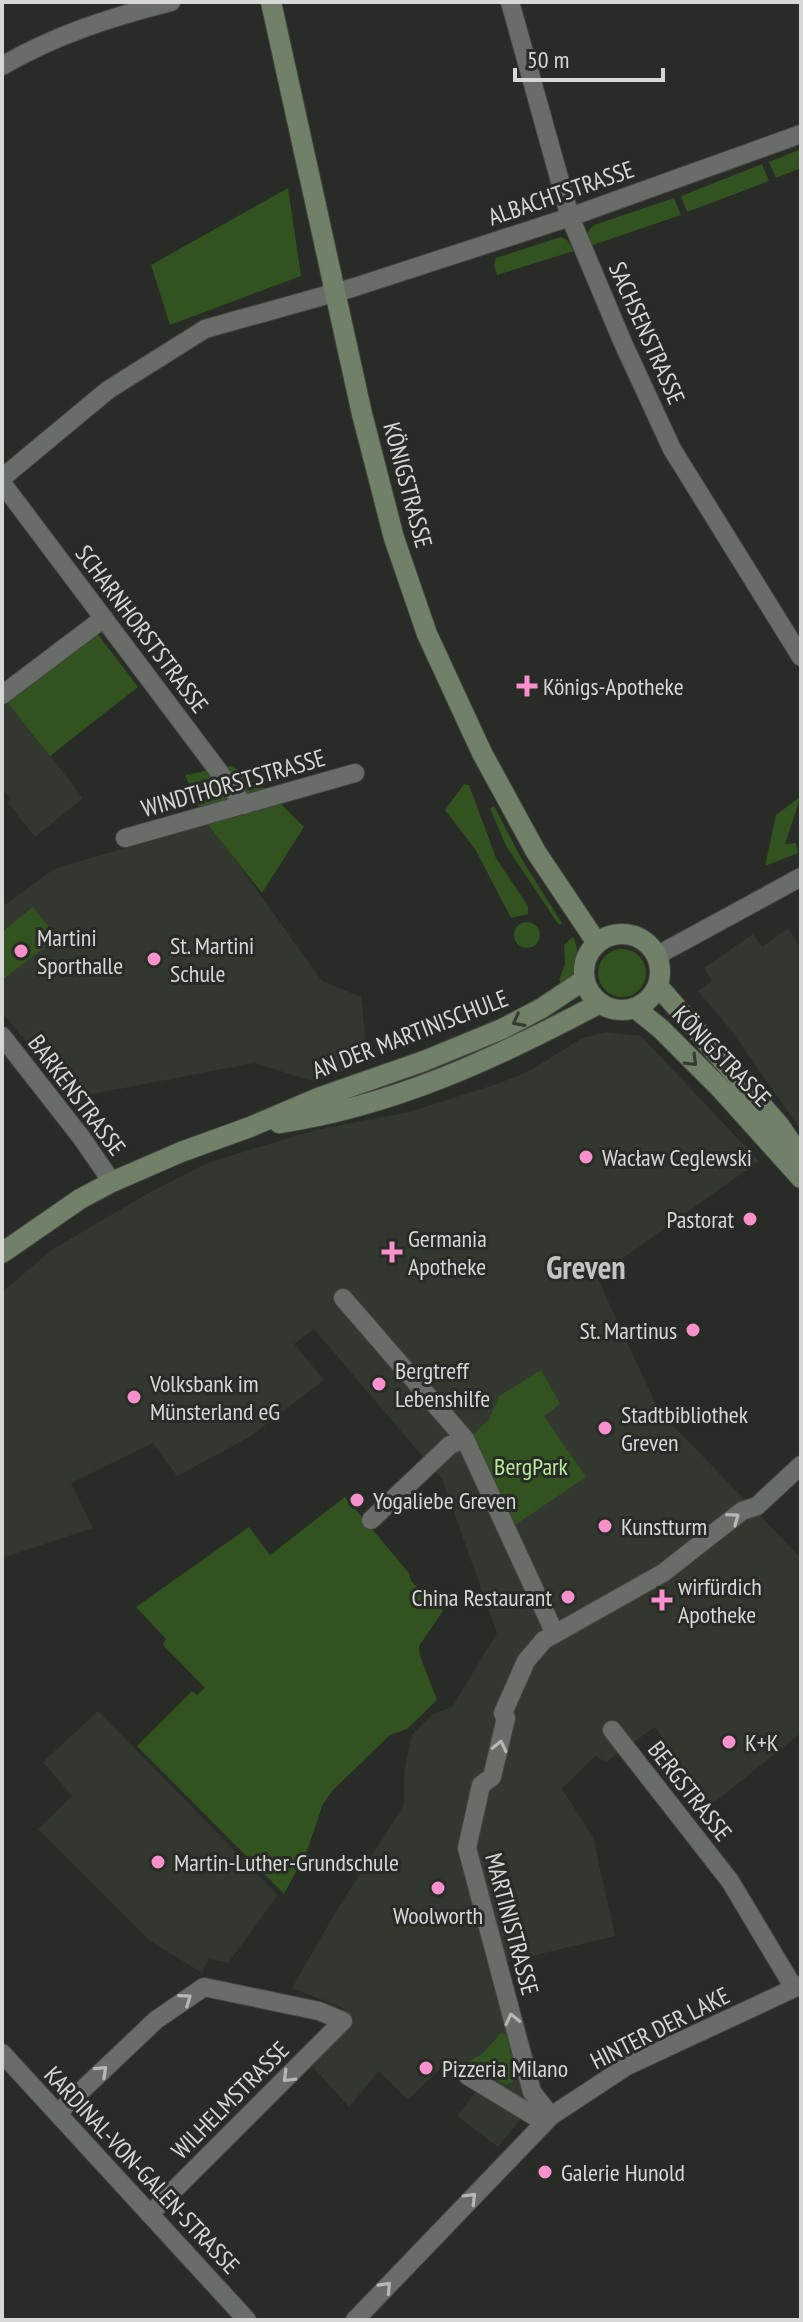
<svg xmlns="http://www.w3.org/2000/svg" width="803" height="2322" font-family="'PT Sans Narrow',sans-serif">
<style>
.built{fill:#32382f}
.green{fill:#325220}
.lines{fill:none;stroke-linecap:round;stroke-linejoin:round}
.street-casing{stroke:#444742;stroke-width:20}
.secondary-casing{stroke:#444742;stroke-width:22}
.street{stroke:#696d67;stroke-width:18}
.secondary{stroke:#718169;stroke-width:20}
.oneway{stroke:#373c33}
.oneway2{stroke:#b5b8b4}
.poi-dot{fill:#f890cb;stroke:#282b26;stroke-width:3}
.labels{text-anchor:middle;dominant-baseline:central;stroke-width:6;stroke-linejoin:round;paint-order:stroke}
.street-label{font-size:24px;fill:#d6d8d5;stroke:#282b26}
.poi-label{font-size:24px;fill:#d6d8d5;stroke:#282b26;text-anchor:start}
.park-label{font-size:24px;fill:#b7eb9c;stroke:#282b26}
.district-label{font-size:32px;font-weight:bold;fill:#c1c5bf;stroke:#282b26}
</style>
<rect width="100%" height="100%" fill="#282b26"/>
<path class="built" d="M 97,633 L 138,687 L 50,755 L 83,798 L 35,837 L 8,803 L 11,799 L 2,788 L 2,728 L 4,726 L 2,708 Z
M 209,823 L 322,981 L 361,997 L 368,1061 L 316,1082 L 254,1063 L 72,1098 L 2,1012 L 2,907 L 54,869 Z
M 788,928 L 801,949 L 801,1130 L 730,1029 L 698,991 L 712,981 L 704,968 L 753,934 L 762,947 Z
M 607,1032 L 641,1036 L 759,1161 L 597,1277 L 659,1411 L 801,1558 L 801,1733 L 711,1805 L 655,1727 L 606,1762 L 595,1756 L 562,1789 L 593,1837 L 615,1936 L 507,1962 L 543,2091 L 498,2147 L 457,2116 L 479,2088 L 443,2066 L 408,2100 L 379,2071 L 349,2107 L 312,2066 L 347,2031 L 343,2008 L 292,1988 L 337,1910 L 404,1805 L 404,1772 L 412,1735 L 433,1714 L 452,1707 L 497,1633 L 442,1479 L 314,1329 L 294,1344 L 324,1380 L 248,1438 L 177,1476 L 153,1443 L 71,1483 L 93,1528 L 2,1558 L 2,1292 L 53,1249 L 147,1194 L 207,1163 L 315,1130 L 409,1112 L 500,1083 L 531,1070 L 582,1038 Z
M 98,1711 L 278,1895 L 228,1963 L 209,1959 L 202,1973 L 150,1941 L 38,1829 L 72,1796 L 43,1762 Z"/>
<path class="green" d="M 801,149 L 801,168 L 776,178 L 769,162 Z
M 762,164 L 769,181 L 687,212 L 681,196 Z
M 288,188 L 301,276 L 170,325 L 151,265 Z
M 674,198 L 681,215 L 590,246 L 587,233 L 594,225 Z
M 561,237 L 567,240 L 574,251 L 497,275 L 494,265 L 496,258 Z
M 97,633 L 138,687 L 50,756 L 8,703 Z
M 232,766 L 268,791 L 304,827 L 262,893 L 206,822 L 185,775 Z
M 464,784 L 469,785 L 496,858 L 528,906 L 528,914 L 511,918 L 475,849 L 445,810 Z
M 801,796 L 785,844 L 796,843 L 798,853 L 765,866 L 776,815 Z
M 494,806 L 521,858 L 562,923 L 559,925 L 506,846 L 490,808 Z
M 33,907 L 57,938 L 2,980 L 2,932 Z
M514 935a13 13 0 1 1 26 0a13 13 0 1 1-26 0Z
M 573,937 C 582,954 576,975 564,989 L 559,980 L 565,964 L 564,945 Z
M598 973a24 24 0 1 1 48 0a24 24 0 1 1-48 0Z
M 541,1370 L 560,1404 L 544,1416 L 586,1477 L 515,1525 L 473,1434 L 489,1420 L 499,1396 Z
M 345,1497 L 409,1573 L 411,1581 L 443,1611 L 419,1646 L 420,1656 L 437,1700 L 407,1729 L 390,1735 L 333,1790 L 323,1804 L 307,1851 L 284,1894 L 137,1746 L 192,1691 L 197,1695 L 205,1688 L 165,1647 L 163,1644 L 166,1639 L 136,1607 L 249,1527 L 270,1555 Z
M 501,2033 L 506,2034 L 516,2075 L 512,2083 L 506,2085 L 470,2066 L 469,2062 L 483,2053 Z"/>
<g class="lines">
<g class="street-casing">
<path id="street" d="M 510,2 L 570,217 L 623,343 L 672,449 L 801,657
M 2,66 C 55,35 111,17 171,2
M 2,478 L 108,390 L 205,329 L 355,287 L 570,217 L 801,134
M 2,483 L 244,805
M 2,695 L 104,618
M 125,838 L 355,773
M 656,956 L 801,877
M 2,1036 L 81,1137 L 112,1182
M 343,1298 L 465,1439 L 555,1634
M 371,1520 L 450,1445 L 465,1439
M 612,1730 L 730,1881 L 794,1988
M 2,2053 L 247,2320
M 468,2076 L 544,2122
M 58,2113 L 156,2020 L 204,1987 L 319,2011 L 343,2021 L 151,2213
M 551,2116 L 532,2092 L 467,1848 L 481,1785 L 492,1777 L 506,1718 L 503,1713 L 526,1661 L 544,1640 L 663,1573 L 742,1511 L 757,1506 L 801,1465
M 355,2320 L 551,2116 L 627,2066 L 801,1985"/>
</g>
<g class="secondary-casing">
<path id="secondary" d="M 271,2 L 362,414 L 394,538 L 427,634 L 482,753 L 536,852 L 597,943
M584 972a38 38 0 1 1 76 0a38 38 0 1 1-76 0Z
M 658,986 L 779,1125 L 801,1157
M 635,1008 L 661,1029 L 720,1088 L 801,1178
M 279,1123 C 394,1106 499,1057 600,1003
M 2,1253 L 80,1199 L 112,1182 L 181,1152 L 250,1127 L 318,1098 L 424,1061 L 502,1029 L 542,1008 L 584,980"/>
</g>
<use href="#street" class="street"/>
<use href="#secondary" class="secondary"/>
</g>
<defs><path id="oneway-chevron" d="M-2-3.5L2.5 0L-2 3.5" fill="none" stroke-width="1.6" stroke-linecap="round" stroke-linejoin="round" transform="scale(2)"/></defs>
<g class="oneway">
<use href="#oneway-chevron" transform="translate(518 1021) rotate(152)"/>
<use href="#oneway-chevron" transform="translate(692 1061) rotate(45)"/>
</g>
<g class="oneway2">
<use href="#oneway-chevron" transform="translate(734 1518) rotate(-36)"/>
<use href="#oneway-chevron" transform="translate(500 1746) rotate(-77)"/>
<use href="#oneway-chevron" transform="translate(186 1999) rotate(-35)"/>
<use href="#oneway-chevron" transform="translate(512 2019) rotate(-103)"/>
<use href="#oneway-chevron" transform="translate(102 2071) rotate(-43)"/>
<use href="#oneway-chevron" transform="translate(288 2077) rotate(135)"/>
<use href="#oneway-chevron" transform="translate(471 2198) rotate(-46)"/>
<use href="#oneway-chevron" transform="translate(386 2287) rotate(-47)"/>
</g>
<g class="poi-dot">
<path d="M523 674h8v8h8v8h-8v8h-8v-8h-8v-8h8z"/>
<circle cx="21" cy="951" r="8"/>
<circle cx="154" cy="959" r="8"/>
<circle cx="586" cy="1157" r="8"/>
<circle cx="750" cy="1219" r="8"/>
<path d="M388 1240h8v8h8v8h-8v8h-8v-8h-8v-8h8z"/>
<circle cx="693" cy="1330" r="8"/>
<circle cx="379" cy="1384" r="8"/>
<circle cx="134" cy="1397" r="8"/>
<circle cx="605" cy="1428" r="8"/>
<circle cx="357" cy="1500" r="8"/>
<circle cx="605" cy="1526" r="8"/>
<circle cx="568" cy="1597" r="8"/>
<path d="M658 1588h8v8h8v8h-8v8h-8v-8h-8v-8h8z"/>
<circle cx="729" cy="1742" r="8"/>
<circle cx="158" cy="1862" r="8"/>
<circle cx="438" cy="1888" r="8"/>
<circle cx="426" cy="2068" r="8"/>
<circle cx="545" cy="2172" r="8"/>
</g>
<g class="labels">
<g class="street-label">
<text transform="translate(561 193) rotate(-19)">ALBACHTSTRASSE</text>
<text transform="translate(647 333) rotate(66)">SACHSENSTRASSE</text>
<text transform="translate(408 485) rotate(75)">KÖNIGSTRASSE</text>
<text transform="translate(142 629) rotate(53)">SCHARNHORSTSTRASSE</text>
<text transform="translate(233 783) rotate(-16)">WINDTHORSTSTRASSE</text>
<text transform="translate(410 1034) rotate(-21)">AN DER MARTINISCHULE</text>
<text transform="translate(722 1056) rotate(46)">KÖNIGSTRASSE</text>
<text transform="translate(77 1095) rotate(53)">BARKENSTRASSE</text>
<text transform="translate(690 1791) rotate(52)">BERGSTRASSE</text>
<text transform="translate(512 1924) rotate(75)">MARTINISTRASSE</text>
<text transform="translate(660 2028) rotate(-27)">HINTER DER LAKE</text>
<text transform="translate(230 2100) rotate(-45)">WILHELMSTRASSE</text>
<text transform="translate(142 2170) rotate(47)">KARDINAL-VON-GALEN-STRASSE</text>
</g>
<g class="poi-label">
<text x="543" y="686">Königs-Apotheke</text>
<text x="37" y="937">Martini<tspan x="37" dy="28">Sporthalle</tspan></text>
<text x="170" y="945">St. Martini<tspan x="170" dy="28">Schule</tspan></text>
<text x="602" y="1157">Wacław Ceglewski</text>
<text x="734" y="1219" text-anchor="end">Pastorat</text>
<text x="408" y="1238">Germania<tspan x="408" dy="28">Apotheke</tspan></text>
<text x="677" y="1330" text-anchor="end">St. Martinus</text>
<text x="395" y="1370">Bergtreff<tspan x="395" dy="28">Lebenshilfe</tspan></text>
<text x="150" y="1383">Volksbank im<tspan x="150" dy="28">Münsterland eG</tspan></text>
<text x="621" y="1414">Stadtbibliothek<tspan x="621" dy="28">Greven</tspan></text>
<text x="373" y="1500">Yogaliebe Greven</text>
<text x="621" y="1526">Kunstturm</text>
<text x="678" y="1586">wirfürdich<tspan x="678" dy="28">Apotheke</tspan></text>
<text x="552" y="1597" text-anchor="end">China Restaurant</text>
<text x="745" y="1742">K+K</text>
<text x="174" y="1862">Martin-Luther-Grundschule</text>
<text x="438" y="1915" text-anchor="middle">Woolworth</text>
<text x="442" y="2068">Pizzeria Milano</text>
<text x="561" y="2172">Galerie Hunold</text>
</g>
<g class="park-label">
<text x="531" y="1466">BergPark</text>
</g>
<g class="district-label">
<text x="586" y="1267">Greven</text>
</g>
</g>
<rect width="803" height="2322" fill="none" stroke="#d6d8d5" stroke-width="8"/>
<path d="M515 68v12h148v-12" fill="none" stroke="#d6d8d5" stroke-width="4"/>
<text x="527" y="68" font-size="24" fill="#d6d8d5" stroke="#282b26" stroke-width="6" paint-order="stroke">50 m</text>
</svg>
